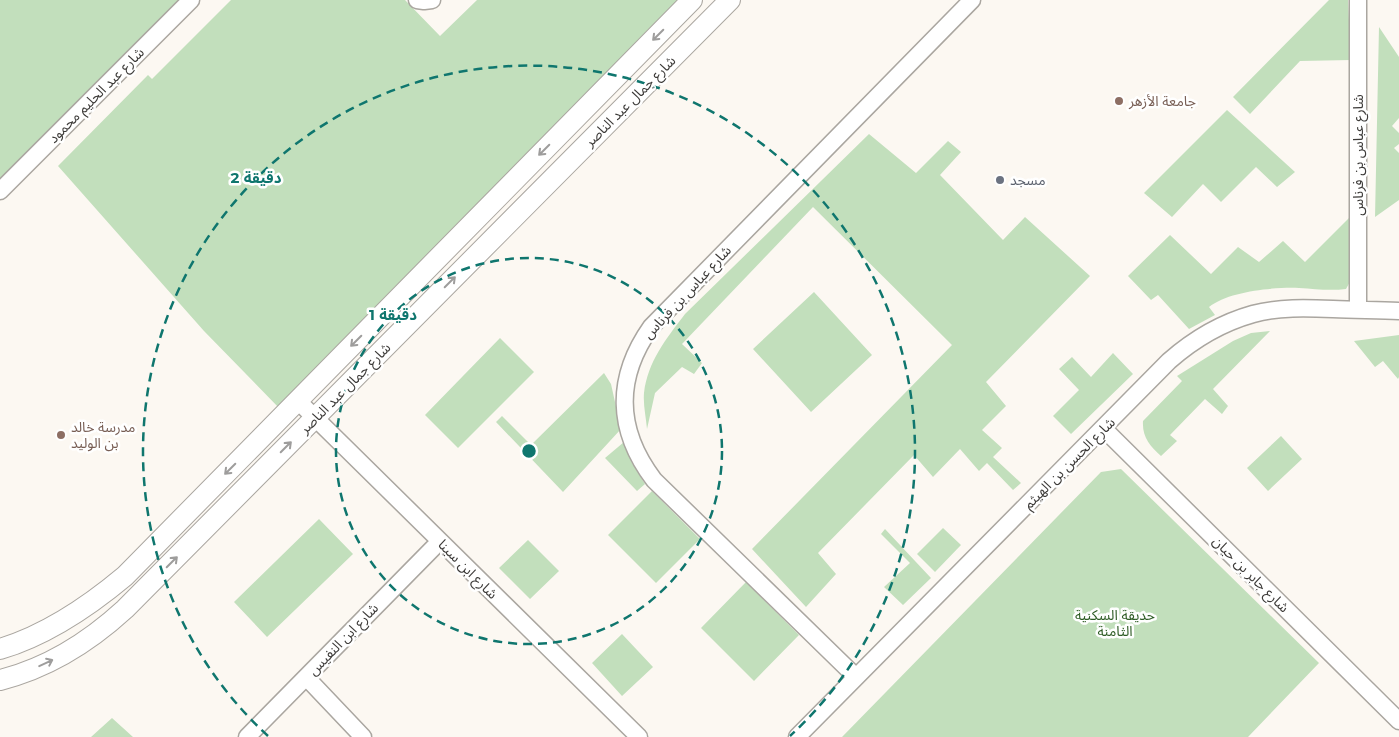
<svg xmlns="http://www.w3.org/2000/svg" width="1399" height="737" font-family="Montserrat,'Noto Sans Arabic',sans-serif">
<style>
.green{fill:#c2dfbc}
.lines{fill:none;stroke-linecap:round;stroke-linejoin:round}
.minor-casing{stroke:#aaa6a0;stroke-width:19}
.major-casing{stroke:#aaa6a0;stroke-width:22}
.minor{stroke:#fff;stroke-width:16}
.major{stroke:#fff;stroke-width:20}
.oneway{stroke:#9e9d9c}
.ring{fill:none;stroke:#0f766e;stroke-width:2.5;stroke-dasharray:9 6}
.education-dot{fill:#8d6e63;stroke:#fff;stroke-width:2}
.worship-dot{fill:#6b7280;stroke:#fff;stroke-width:2}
.labels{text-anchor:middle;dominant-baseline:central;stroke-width:5;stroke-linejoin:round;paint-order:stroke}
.street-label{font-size:14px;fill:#3d3b39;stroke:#fff}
.education-label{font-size:14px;fill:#785e54;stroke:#fff;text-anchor:start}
.worship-label{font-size:14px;fill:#5b616d;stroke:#fff;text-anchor:start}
.park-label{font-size:14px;fill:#2e5c25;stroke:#fff}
.centre{fill:#0f766e;stroke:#fff;stroke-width:2.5}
.ring-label{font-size:15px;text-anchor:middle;font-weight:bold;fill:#0f766e;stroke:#fff;stroke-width:5;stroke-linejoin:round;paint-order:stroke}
</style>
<rect width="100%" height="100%" fill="#fcf8f2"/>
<path class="green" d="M 0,0 L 182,0 L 0,180 Z
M 231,0 L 405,0 L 440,36 L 477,0 L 682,0 L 280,409 L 204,331 L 58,166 L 148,75 L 152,79 Z
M 1329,0 L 1348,0 L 1351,60 L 1300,61 L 1250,114 L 1233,97 Z
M 1379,27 L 1399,57 L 1399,118 L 1392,126 L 1399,133 L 1399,144 L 1394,148 L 1399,153 L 1399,200 L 1375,217 Z
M 1227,110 L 1295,172 L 1277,187 L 1256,167 L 1221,202 L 1203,184 L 1172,217 L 1144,193 Z
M 869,134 L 916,173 L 948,141 L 961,152 L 940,175 L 1003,240 L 1025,217 L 1090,276 L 986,382 L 1006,406 L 982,430 L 1002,448 L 993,457 L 1021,483 L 1013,490 L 987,463 L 979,471 L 960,449 L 933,477 L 914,455 L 818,553 L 836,574 L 806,607 L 752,549 L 952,345 L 813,207 L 682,344 L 702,363 L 694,374 L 682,367 L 655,393 L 647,429 C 646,417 643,405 644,393 C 648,361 666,339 685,314 Z
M 1350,217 L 1351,280 L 1346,289 C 1330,291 1315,289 1299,288 C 1274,287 1229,291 1209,307 L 1215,315 L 1189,329 L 1158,295 L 1151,300 L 1128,276 L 1170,235 L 1211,274 L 1238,247 L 1259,262 L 1283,241 L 1305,262 Z
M 814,292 L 872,355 L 811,412 L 753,349 Z
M 1270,331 L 1213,389 L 1228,406 L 1222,414 L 1205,399 L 1170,435 L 1177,441 L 1161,456 C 1150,446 1142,437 1143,421 L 1182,381 L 1177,376 L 1233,341 L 1251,333 Z
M 1399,335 L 1399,377 L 1398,379 L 1383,361 L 1375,367 L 1354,341 Z
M 500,338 L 534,372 L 458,448 L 425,415 Z
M 1113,353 L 1133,374 L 1071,434 L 1053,416 L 1079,390 L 1059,369 L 1072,357 L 1091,377 Z
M 604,373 L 611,384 L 621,429 L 563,492 L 496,422 L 502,416 L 531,445 Z
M 1281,436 L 1302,459 L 1268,491 L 1247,468 Z
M 624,442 L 632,463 L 645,484 L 637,491 L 605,458 Z
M 1121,469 L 1319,663 L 1248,737 L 842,737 L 1101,472 Z
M 652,491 L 700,539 L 656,583 L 608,535 Z
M 319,519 L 353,554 L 267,637 L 234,602 Z
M 943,528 L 961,545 L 935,572 L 917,554 Z
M 885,529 L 931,578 L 903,605 L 884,587 L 910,563 L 881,534 Z
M 528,540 L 559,571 L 530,599 L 499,568 Z
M 746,582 L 799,635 L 754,681 L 701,628 Z
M 622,634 L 653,667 L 622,696 L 592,663 Z
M 112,718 L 133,737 L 91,737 Z"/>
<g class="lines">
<g class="minor-casing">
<path id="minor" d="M 417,0 L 424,1 L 432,0
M 0,191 L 191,0
M 1358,310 L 1358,0
M 298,401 L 639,737
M 1103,428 L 1399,721
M 306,677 L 363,737
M 856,677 L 654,480 C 616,430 615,378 651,327 L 972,0
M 247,737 L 440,541
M 797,737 L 1169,361 C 1194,339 1221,323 1253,314 C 1279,307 1306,308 1333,309 C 1355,310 1377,310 1399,311"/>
</g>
<g class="major-casing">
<path id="major" d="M 0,649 C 47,635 88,607 125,576 L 692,0
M 0,680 C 48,668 89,642 125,609 L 730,0"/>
</g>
<use href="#minor" class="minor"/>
<use href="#major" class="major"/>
</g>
<defs><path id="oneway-shaft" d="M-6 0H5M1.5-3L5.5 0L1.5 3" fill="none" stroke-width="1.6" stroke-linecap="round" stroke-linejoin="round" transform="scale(1.25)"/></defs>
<g class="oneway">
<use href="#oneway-shaft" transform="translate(658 35) rotate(135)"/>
<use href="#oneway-shaft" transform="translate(544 150) rotate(135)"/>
<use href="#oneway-shaft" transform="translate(450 282) rotate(-45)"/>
<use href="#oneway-shaft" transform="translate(356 341) rotate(135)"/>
<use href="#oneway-shaft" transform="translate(286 447) rotate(-45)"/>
<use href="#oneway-shaft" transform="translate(230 469) rotate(135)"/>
<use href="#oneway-shaft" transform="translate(172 562) rotate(-45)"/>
<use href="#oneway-shaft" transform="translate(46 663) rotate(-25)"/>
</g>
<g class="ring">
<circle cx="529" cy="451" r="193"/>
<path d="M268 736A386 386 0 1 1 790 736"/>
</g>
<g class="education-dot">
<circle cx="1119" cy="101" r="5"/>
<circle cx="61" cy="435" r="5"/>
</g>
<circle class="worship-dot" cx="1000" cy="180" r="5"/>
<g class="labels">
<g class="street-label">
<text transform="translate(96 95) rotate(-45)">شارع عبد الحليم محمود</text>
<text transform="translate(630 101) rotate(-45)">شارع جمال عبد الناصر</text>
<text transform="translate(1358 155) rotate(-90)">شارع عباس بن فرناس</text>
<text transform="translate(687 292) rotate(-47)">شارع عباس بن فرناس</text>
<text transform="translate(345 388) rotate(-45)">شارع جمال عبد الناصر</text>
<text transform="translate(1069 463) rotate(-45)">شارع الحسن بن الهيثم</text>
<text transform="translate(468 569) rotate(45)">شارع ابن سينا</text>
<text transform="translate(1251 574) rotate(45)">شارع جابر بن حيان</text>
<text transform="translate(343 639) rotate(-46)">شارع ابن النفيس</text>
</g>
<g class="education-label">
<text x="1129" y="101">جامعة الأزهر</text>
<text x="71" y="427">مدرسة خالد<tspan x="71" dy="16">بن الوليد</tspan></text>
</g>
<g class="worship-label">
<text x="1010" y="180">مسجد</text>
</g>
<g class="park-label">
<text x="1115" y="615">حديقة السكنية<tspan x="1115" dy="16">الثامنة</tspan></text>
</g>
</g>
<circle cx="529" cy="451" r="8" class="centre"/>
<g class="ring-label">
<text x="256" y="183">2 دقيقة</text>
<text x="393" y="320">1 دقيقة</text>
</g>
</svg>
